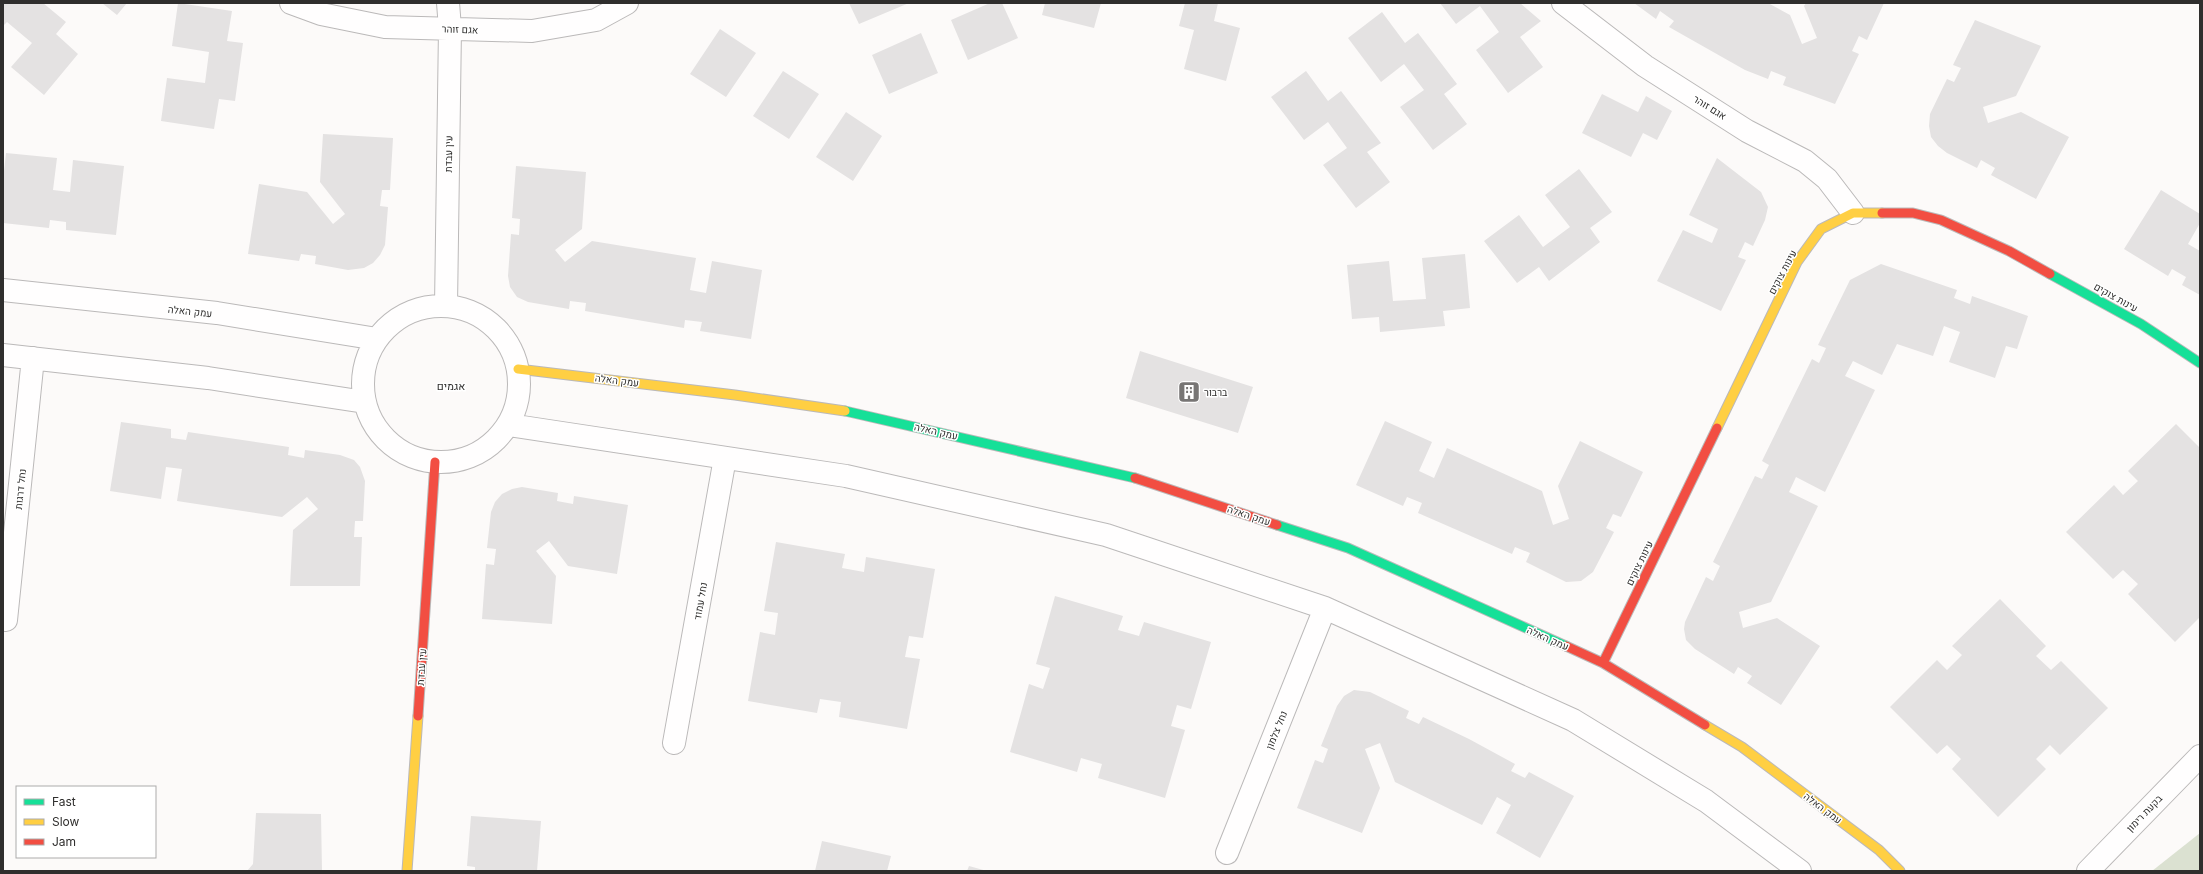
<svg xmlns="http://www.w3.org/2000/svg" width="2203" height="874" font-family="Inter,Heebo,sans-serif">
<style>
.green{fill:#dbe1d1}
.building{fill:#e4e2e2}
.lines{fill:none;stroke-linecap:round;stroke-linejoin:round}
.street-casing{stroke:#bbb9b9;stroke-width:24}
.fast-casing{stroke:#bbb9b9;stroke-width:11}
.slow-casing{stroke:#bbb9b9;stroke-width:11}
.jam-casing{stroke:#bbb9b9;stroke-width:11}
.street{stroke:#fffefe;stroke-width:22}
.fast{stroke:#16e098;stroke-width:9}
.slow{stroke:#ffcf43;stroke-width:9}
.jam{stroke:#f24e42;stroke-width:9}
.labels{text-anchor:middle;dominant-baseline:central;stroke-width:3;stroke-linejoin:round;paint-order:stroke}
.street-label{font-size:10px;fill:#2f2e2d;stroke:#fff}
.poi-label{font-size:10px;fill:#2f2e2d;stroke:#fff;text-anchor:start}
.neighbourhood-label{font-size:11px;fill:#2f2e2d;stroke:#fff}
</style>
<rect width="100%" height="100%" fill="#fcfaf9"/>
<path class="green" d="M 2200,833 L 2200,871 L 2152,871 Z"/>
<path class="building" d="M 3,3 L 43,3 L 66,22 L 56,34 L 78,54 L 44,95 L 11,67 L 32,43 L 7,22 L 3,26 Z
M 102,3 L 127,3 L 117,15 Z
M 178,3 L 232,11 L 227,41 L 243,43 L 235,101 L 219,99 L 214,129 L 161,121 L 167,78 L 205,83 L 209,52 L 172,46 Z
M 849,3 L 909,3 L 859,24 Z
M 990,3 L 1002,3 L 1018,38 L 968,60 L 951,20 Z
M 1045,3 L 1101,3 L 1094,28 L 1042,15 Z
M 1185,3 L 1218,3 L 1214,21 L 1240,28 L 1226,81 L 1184,69 L 1194,30 L 1179,26 Z
M 1440,3 L 1520,3 L 1541,21 L 1520,37 L 1543,67 L 1508,93 L 1476,50 L 1499,32 L 1480,6 L 1456,24 Z
M 1634,3 L 1768,3 L 1790,15 L 1802,44 L 1817,38 L 1804,6 L 1806,3 L 1884,3 L 1867,40 L 1859,36 L 1852,51 L 1859,54 L 1835,104 L 1783,85 L 1786,77 L 1771,71 L 1768,79 L 1745,70 L 1669,27 L 1674,21 L 1660,11 L 1656,19 Z
M 1382,12 L 1405,43 L 1418,33 L 1457,84 L 1444,94 L 1467,124 L 1433,150 L 1400,107 L 1424,90 L 1404,64 L 1381,82 L 1348,38 Z
M 1975,20 L 2041,46 L 2016,96 L 1983,107 L 1988,123 L 2021,112 L 2069,137 L 2036,199 L 1991,175 L 1995,168 L 1981,160 L 1977,168 L 1947,153 L 1938,146 L 1931,137 L 1929,126 L 1930,114 L 1947,79 L 1954,82 L 1961,68 L 1953,65 Z
M 720,29 L 756,53 L 726,97 L 690,74 Z
M 921,33 L 938,73 L 889,94 L 872,55 Z
M 783,71 L 819,94 L 789,139 L 753,116 Z
M 1306,71 L 1328,101 L 1341,91 L 1381,143 L 1367,152 L 1390,182 L 1356,208 L 1323,165 L 1347,148 L 1328,122 L 1304,140 L 1271,97 Z
M 1602,94 L 1638,112 L 1646,96 L 1672,111 L 1657,140 L 1643,133 L 1631,157 L 1582,133 Z
M 846,112 L 882,136 L 853,181 L 816,157 Z
M 323,134 L 393,138 L 390,190 L 382,190 L 380,206 L 388,207 L 385,245 L 380,255 L 373,263 L 364,268 L 348,270 L 315,264 L 316,256 L 301,254 L 299,261 L 248,254 L 259,184 L 307,192 L 333,224 L 345,214 L 320,182 Z
M 6,153 L 57,158 L 53,190 L 70,192 L 73,160 L 124,166 L 116,235 L 66,230 L 66,222 L 50,220 L 49,228 L 3,223 L 3,180 Z
M 1717,158 L 1761,192 L 1768,207 L 1765,220 L 1753,246 L 1745,242 L 1738,257 L 1746,260 L 1721,311 L 1657,281 L 1683,230 L 1712,243 L 1718,229 L 1689,215 Z
M 516,166 L 586,172 L 582,229 L 555,250 L 565,262 L 592,241 L 696,258 L 690,290 L 706,293 L 712,261 L 762,270 L 751,339 L 700,331 L 702,322 L 685,320 L 684,328 L 585,311 L 586,303 L 570,301 L 569,309 L 528,302 L 517,297 L 510,287 L 508,276 L 511,234 L 519,235 L 520,219 L 512,218 Z
M 1579,169 L 1612,212 L 1590,228 L 1600,242 L 1549,281 L 1539,267 L 1517,283 L 1484,241 L 1519,215 L 1543,247 L 1570,227 L 1545,195 Z
M 2161,190 L 2200,214 L 2200,223 L 2188,244 L 2200,251 L 2200,295 L 2182,285 L 2186,277 L 2172,269 L 2168,276 L 2124,249 Z
M 1465,254 L 1470,308 L 1443,311 L 1445,326 L 1380,332 L 1379,317 L 1352,319 L 1347,265 L 1389,261 L 1393,301 L 1426,299 L 1422,258 Z
M 1881,264 L 1957,290 L 1954,298 L 1970,304 L 1972,296 L 2028,316 L 2017,349 L 2006,346 L 1995,378 L 1949,362 L 1960,332 L 1944,326 L 1933,356 L 1897,344 L 1882,375 L 1853,361 L 1845,376 L 1875,390 L 1825,492 L 1796,477 L 1789,492 L 1818,506 L 1771,602 L 1739,612 L 1743,628 L 1777,618 L 1820,646 L 1781,705 L 1747,683 L 1752,676 L 1738,667 L 1734,674 L 1695,649 L 1686,640 L 1684,629 L 1685,622 L 1706,577 L 1713,581 L 1720,566 L 1713,562 L 1755,476 L 1762,479 L 1769,465 L 1762,461 L 1812,359 L 1819,363 L 1826,348 L 1818,345 L 1850,280 Z
M 1140,351 L 1253,387 L 1238,433 L 1126,398 Z
M 1385,421 L 1432,442 L 1419,471 L 1434,478 L 1447,448 L 1542,491 L 1553,525 L 1569,519 L 1558,486 L 1580,441 L 1643,472 L 1621,517 L 1613,514 L 1606,528 L 1614,532 L 1593,572 L 1581,581 L 1566,582 L 1526,562 L 1530,553 L 1515,547 L 1512,554 L 1418,513 L 1422,503 L 1407,497 L 1403,506 L 1356,485 Z
M 121,422 L 171,429 L 171,438 L 186,440 L 188,432 L 289,447 L 288,455 L 304,458 L 305,450 L 340,455 L 354,460 L 360,467 L 365,481 L 363,521 L 355,521 L 354,537 L 362,537 L 360,586 L 290,586 L 293,530 L 318,509 L 307,497 L 282,517 L 177,501 L 182,469 L 166,467 L 161,499 L 110,491 Z
M 2176,424 L 2200,448 L 2200,617 L 2175,642 L 2128,594 L 2138,584 L 2123,570 L 2113,579 L 2066,532 L 2114,485 L 2123,495 L 2138,481 L 2128,471 Z
M 522,487 L 558,493 L 557,501 L 573,504 L 574,496 L 628,505 L 617,574 L 568,566 L 549,541 L 536,551 L 556,576 L 552,624 L 482,619 L 486,564 L 494,565 L 496,549 L 487,548 L 491,512 L 495,502 L 502,494 L 512,489 Z
M 776,542 L 845,554 L 842,568 L 864,572 L 866,557 L 935,569 L 923,638 L 909,636 L 905,657 L 920,659 L 907,729 L 839,717 L 841,702 L 820,699 L 817,713 L 748,701 L 760,632 L 775,635 L 778,613 L 764,611 Z
M 1055,596 L 1123,616 L 1118,630 L 1139,636 L 1144,622 L 1211,642 L 1191,709 L 1177,705 L 1171,726 L 1185,730 L 1165,798 L 1098,778 L 1102,764 L 1081,758 L 1077,772 L 1010,752 L 1029,684 L 1043,689 L 1050,668 L 1036,664 Z
M 2000,599 L 2046,646 L 2036,656 L 2051,670 L 2061,661 L 2108,708 L 2060,755 L 2050,745 L 2036,759 L 2046,769 L 1998,817 L 1952,769 L 1961,759 L 1947,745 L 1937,754 L 1890,707 L 1937,660 L 1947,670 L 1962,655 L 1952,646 Z
M 1354,690 L 1370,692 L 1409,711 L 1406,718 L 1419,724 L 1423,717 L 1469,739 L 1515,764 L 1511,771 L 1525,778 L 1529,772 L 1574,796 L 1540,858 L 1496,833 L 1511,805 L 1497,797 L 1482,825 L 1395,782 L 1380,743 L 1365,749 L 1380,788 L 1362,833 L 1297,808 L 1315,760 L 1323,763 L 1328,749 L 1321,746 L 1337,706 L 1344,696 Z
M 256,813 L 321,814 L 322,871 L 247,871 L 253,864 Z
M 471,816 L 541,821 L 537,871 L 475,871 L 475,867 L 467,866 Z
M 822,841 L 891,856 L 887,871 L 815,871 Z
M 969,866 L 987,871 L 967,871 Z"/>
<g class="lines">
<g class="street-casing">
<path id="street" d="M 291,3 L 321,14 L 385,27 L 532,31 L 596,20 L 627,3
M 1563,3 L 1645,66 L 1747,131 L 1805,161 L 1827,179 L 1853,213
M 3,290 L 217,313 L 377,339
M363 384a78 78 0 1 1 156 0a78 78 0 1 1-156 0Z
M 446,306 L 450,28 L 448,3
M 3,355 L 208,378 L 365,402
M 509,425 L 846,476 L 1106,535 L 1325,608 L 1573,720 L 1706,801 L 1800,871
M 6,620 L 33,358
M 674,743 L 725,458
M 1227,853 L 1325,608
M 2088,871 L 2200,756"/>
</g>
<g class="fast-casing">
<path id="fast" d="M 2050,274 L 2141,324 L 2200,363
M 845,411 L 1135,478
M 1277,525 L 1348,548 L 1566,646"/>
</g>
<g class="slow-casing">
<path id="slow" d="M 518,369 L 735,395 L 845,411
M 1717,428 L 1797,262 L 1821,229 L 1853,213 L 1882,213
M 1705,725 L 1742,747 L 1879,850 L 1900,871
M 407,871 L 418,716"/>
</g>
<g class="jam-casing">
<path id="jam" d="M 1882,213 L 1913,213 L 1941,220 L 2009,251 L 2050,274
M 1135,478 L 1277,525
M 1566,646 L 1603,663 L 1705,725
M 1603,663 L 1717,428
M 418,716 L 435,462"/>
</g>
<use href="#street" class="street"/>
<use href="#fast" class="fast"/>
<use href="#slow" class="slow"/>
<use href="#jam" class="jam"/>
</g>
<defs>
<g id="building-square" transform="scale(1.15)"><rect x="-9" y="-9" width="18" height="18" rx="4" fill="#777574" stroke="#fff"/><path d="M-4-6H4V6H1V3H-1V6H-4ZM-2.5-4.3h1.7v1.8h-1.7ZM.8-4.3h1.7v1.8H.8ZM-2.5-1h1.7V.8h-1.7ZM.8-1h1.7V.8H.8Z" fill="#fff"/></g>
</defs>
<g fill-rule="evenodd">
<use href="#building-square" x="1189" y="392"/>
</g>
<g class="labels">
<g class="street-label">
<text transform="translate(460 29) rotate(2)">אגם זוהר</text>
<text transform="translate(1710 107) rotate(32)">אגם זוהר</text>
<text transform="translate(448 154) rotate(-89)">עין עבדת</text>
<text transform="translate(1782 272) rotate(-62)">עינות צוקים</text>
<text transform="translate(2116 297) rotate(29)">עינות צוקים</text>
<text transform="translate(190 311) rotate(6)">עמק האלה</text>
<text transform="translate(617 380) rotate(7)">עמק האלה</text>
<text transform="translate(936 431) rotate(13)">עמק האלה</text>
<text transform="translate(20 489) rotate(-84)">נחל דרגות</text>
<text transform="translate(1249 515) rotate(18)">עמק האלה</text>
<text transform="translate(1639 563) rotate(-64)">עינות צוקים</text>
<text transform="translate(700 601) rotate(-80)">נחל עמוד</text>
<text transform="translate(1548 638) rotate(24)">עמק האלה</text>
<text transform="translate(421 667) rotate(-86)">עין עבדת</text>
<text transform="translate(1276 730) rotate(-68)">נחל צלמון</text>
<text transform="translate(1823 808) rotate(37)">עמק האלה</text>
<text transform="translate(2144 813) rotate(-46)">בקעת רימון</text>
</g>
<g class="poi-label">
<text x="1204" y="392">ברבור</text>
</g>
<g class="neighbourhood-label">
<text x="451" y="386">אגמים</text>
</g>
</g>
<rect width="2203" height="874" fill="none" stroke="#2f2e2d" stroke-width="8"/>
<rect x="16" y="786" width="140" height="72" fill="#ffffff" stroke="#acabab"/>
<rect x="24" y="799" width="20" height="6" fill="#16e098" stroke="#acabab"/>
<text x="52" y="806" font-size="12" fill="#2f2e2d">Fast</text>
<rect x="24" y="819" width="20" height="6" fill="#ffcf43" stroke="#acabab"/>
<text x="52" y="826" font-size="12" fill="#2f2e2d">Slow</text>
<rect x="24" y="839" width="20" height="6" fill="#f24e42" stroke="#acabab"/>
<text x="52" y="846" font-size="12" fill="#2f2e2d">Jam</text>
</svg>
